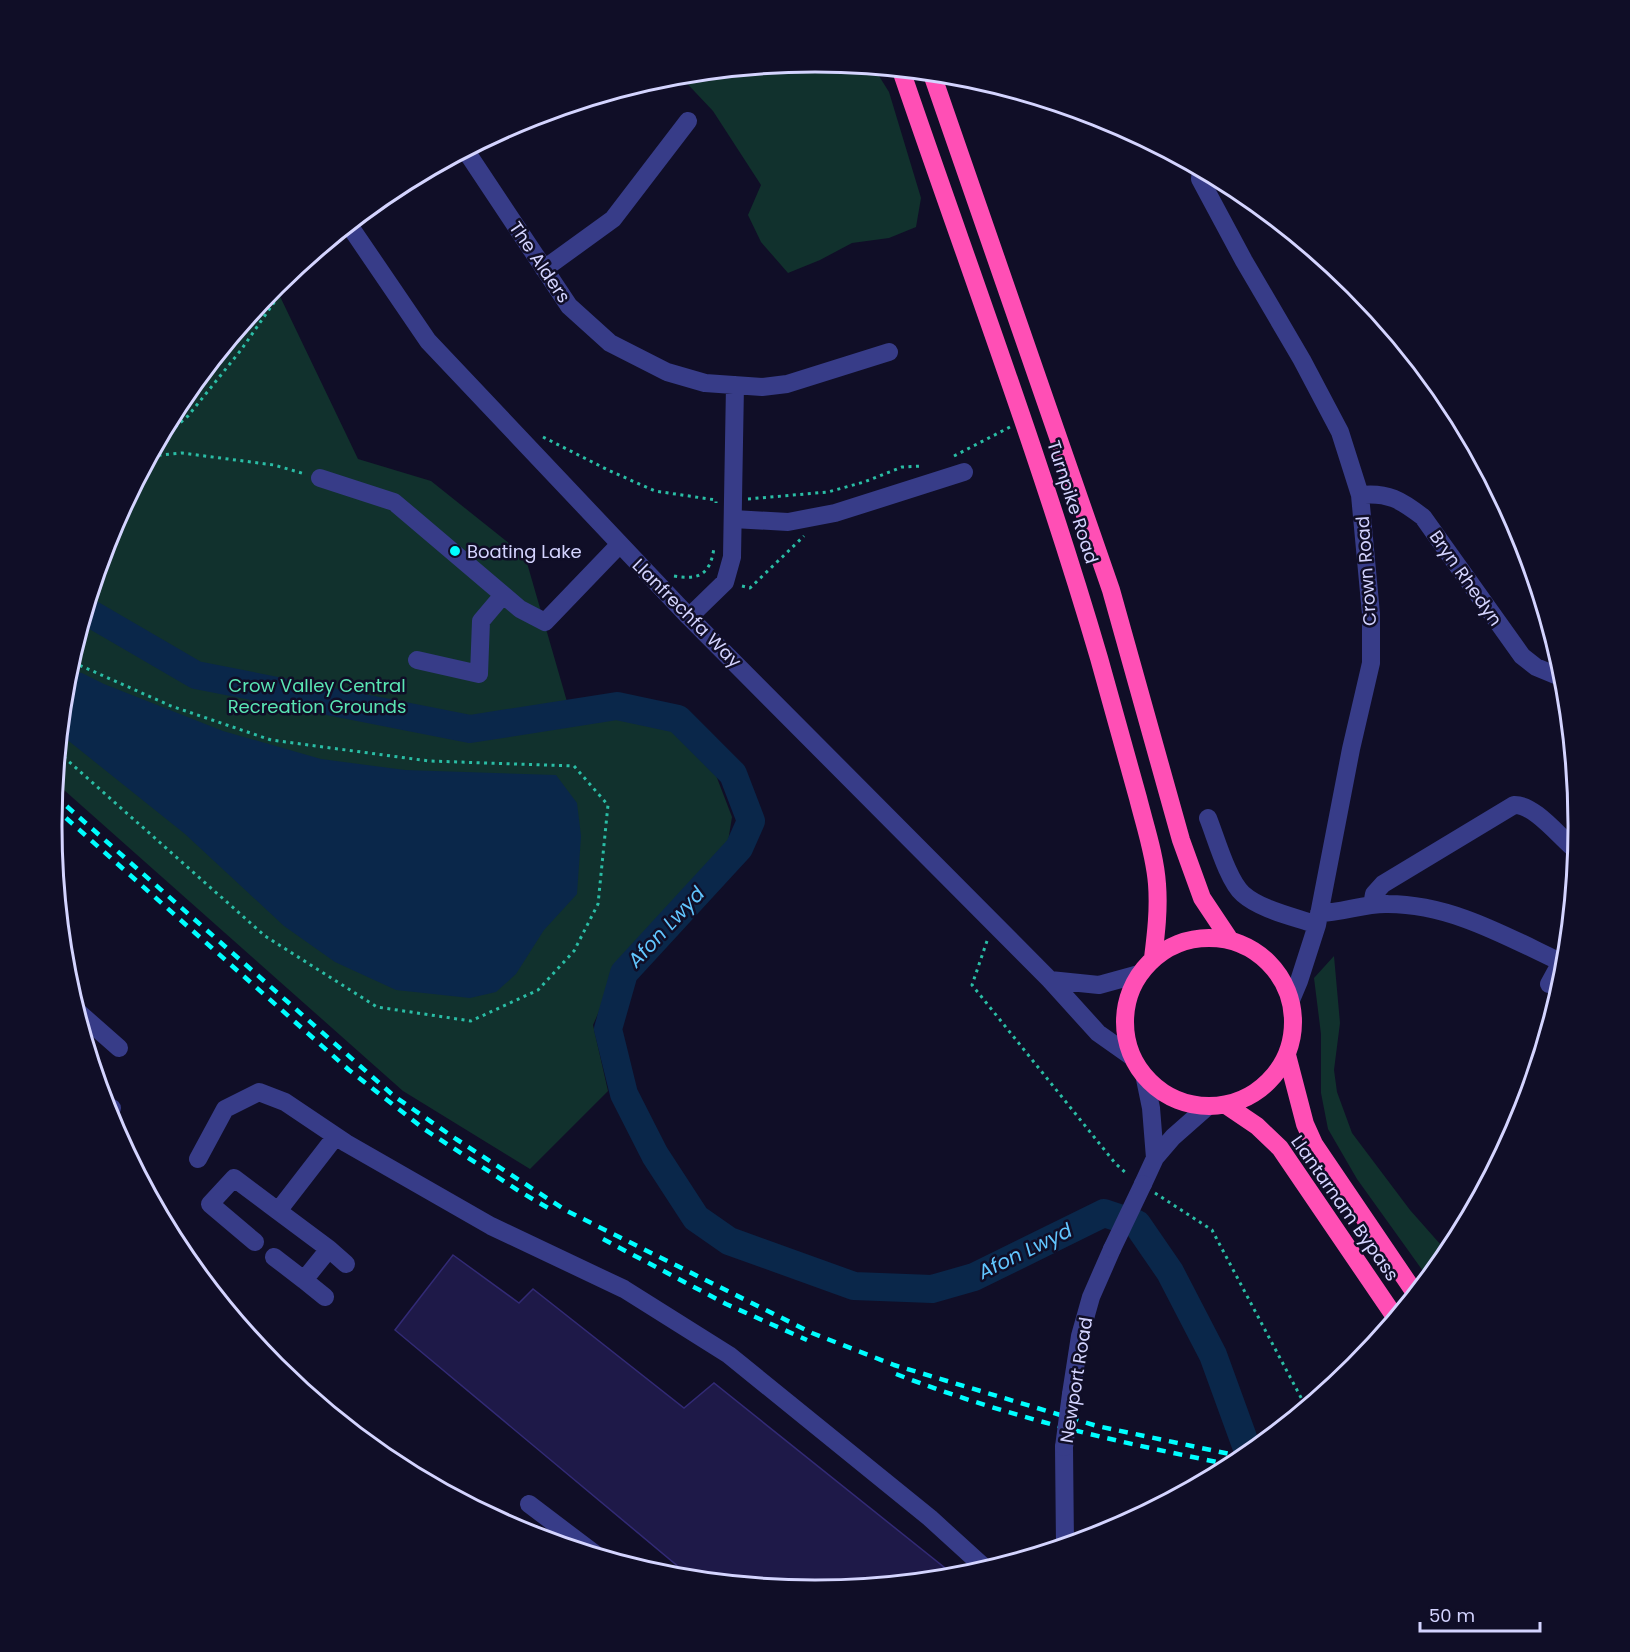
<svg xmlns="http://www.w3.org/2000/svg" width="1630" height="1652" font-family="Poppins,sans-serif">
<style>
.green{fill:#11312d}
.water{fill:#0a274a}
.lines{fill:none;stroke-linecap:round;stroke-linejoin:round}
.river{stroke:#0a274a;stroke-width:28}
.building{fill:#1e1948;stroke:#322a75;stroke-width:1.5}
.path{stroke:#2abda5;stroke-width:3;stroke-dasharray:3 4.5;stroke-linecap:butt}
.minor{stroke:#373c88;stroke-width:18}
.highway{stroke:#ff4fb5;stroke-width:18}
.rail{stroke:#00feff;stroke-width:4.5;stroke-dasharray:9 8;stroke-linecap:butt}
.minor-bridge{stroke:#373c88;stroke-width:18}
.poi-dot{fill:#00feff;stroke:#100e27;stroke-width:2}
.labels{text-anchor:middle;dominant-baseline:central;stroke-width:5;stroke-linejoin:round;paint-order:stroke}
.street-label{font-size:18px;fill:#d4d4ff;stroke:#100e27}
.poi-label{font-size:18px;fill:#d4d4ff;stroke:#100e27;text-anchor:start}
.park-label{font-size:18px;fill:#5ae5b4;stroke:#100e27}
.water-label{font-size:20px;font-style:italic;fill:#62c6ff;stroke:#100e27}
.rim{fill:none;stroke:#d4d4ff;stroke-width:3}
</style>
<rect width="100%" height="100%" fill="#100e27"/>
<path class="green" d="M 815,62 L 874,68 L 889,92 L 921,198 L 916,227 L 889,238 L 852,243 L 820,260 L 788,273 L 761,242 L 748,215 L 761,185 L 713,111 L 679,75 Z
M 275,286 L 358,459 L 431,481 L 525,556 L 572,719 L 622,712 L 673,723 L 714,770 L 732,817 L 727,848 L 624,955 L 593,1025 L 608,1091 L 530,1169 L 403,1091 L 55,782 L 66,677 L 109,533 L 172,416 L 193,401 L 229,342 Z
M 1334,956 L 1340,1023 L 1334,1070 L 1337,1092 L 1352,1133 L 1410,1210 L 1448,1253 L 1428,1278 L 1357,1179 L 1328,1129 L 1321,1093 L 1321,1034 L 1314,978 Z"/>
<path class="water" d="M 68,671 L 82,673 L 104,684 L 223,731 L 321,759 L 405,770 L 556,775 L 577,803 L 581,836 L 577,894 L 544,930 L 516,974 L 496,992 L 470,998 L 396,990 L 335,962 L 284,926 L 185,834 L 60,734 Z"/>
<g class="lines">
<path class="river" d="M 86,611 L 196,675 L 470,729 L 617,706 L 678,719 L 733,774 L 751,821 L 739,848 L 624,973 L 608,1029 L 624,1094 L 655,1155 L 696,1218 L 729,1241 L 854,1286 L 932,1289 L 974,1277 L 1104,1213 L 1137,1224 L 1170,1272 L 1213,1355 L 1249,1454"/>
</g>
<path class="building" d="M 453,1255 L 519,1303 L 533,1289 L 684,1408 L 714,1383 L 955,1576 L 815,1590 L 692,1578 L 395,1330 Z"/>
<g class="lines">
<path class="path" d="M 543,437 L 608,470 L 655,491 L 716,500 L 716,503
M 158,442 L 188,416 L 241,350 L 275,301 L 281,280
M 151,456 L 182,453 L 274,465 L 305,474
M 954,456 L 1010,427
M 748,499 L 828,492 L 864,482 L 902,467 L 923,466
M 674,576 C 699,580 710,575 714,548
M 742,586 L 750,588 L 804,536
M 58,752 L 265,936 L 377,1007 L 471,1021 L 538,990 L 574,951 L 598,904 L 608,805 L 574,766 L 429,761 L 271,740 L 171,706 L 70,661
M 987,941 L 972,985 L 1115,1163 L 1128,1175
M 1155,1193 L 1212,1230 L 1306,1407"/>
<path class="minor" d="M 466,151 L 569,306 L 610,343 L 667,372 L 705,383 L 762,387 L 787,384 L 889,352
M 1201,170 L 1200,179 L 1244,261 L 1302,360 L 1340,432 L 1360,495 L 1371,614 L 1371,663 L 1351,749 L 1317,925 L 1299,981 L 1291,1000
M 349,225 L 428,341 L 689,617 L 1050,980 L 1098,1033 L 1132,1057
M 544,269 L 613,219 L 688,121
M 320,478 L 394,502 L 520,609 L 545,622 L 619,545
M 1360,495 C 1388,492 1401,500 1423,517 L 1522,656 L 1536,667 L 1565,679
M 733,519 L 788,522 L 835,513 L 964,472
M 689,617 L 725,582 L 732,557 L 735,385
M 417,660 L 479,674 L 481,621 L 503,595
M 1208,818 C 1216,838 1228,881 1243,894 C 1261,910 1295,917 1317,925
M 1372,905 L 1374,894 L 1383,884 L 1514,805 C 1535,804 1561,839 1577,851
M 1319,913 C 1342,913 1365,903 1388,904 C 1452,904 1509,938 1565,964
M 1050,980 L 1099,985 L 1139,974
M 1549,984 L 1561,962
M 77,1011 L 119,1048
M 1145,1079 L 1151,1108 L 1155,1158
M 107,1113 L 112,1108
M 198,1159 L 225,1109 L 259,1092 L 285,1102 L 346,1143 L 491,1226 L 624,1289 L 729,1355 L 930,1518 L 986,1569
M 1143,1184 L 1155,1158 L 1173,1137 L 1207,1107
M 255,1242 L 210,1204 L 234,1178 L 278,1211
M 329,1249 L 346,1264
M 274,1257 L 304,1280 L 329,1249 L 278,1211 L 336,1136
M 304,1280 L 325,1297
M 1071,1394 L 1080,1336 L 1091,1297 L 1112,1249
M 1064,1447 L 1065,1545
M 529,1504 L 595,1554"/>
<path class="highway" d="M 901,70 C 968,266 1041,460 1099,658 C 1112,705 1125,751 1138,798 C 1145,826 1155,855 1157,884 C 1159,909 1156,934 1153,958
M 932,74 L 1111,590 L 1181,840 L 1202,898 L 1230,940
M1125 1022a84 84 0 1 1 168 0a84 84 0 1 1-168 0Z
M 1287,1055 L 1305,1124 L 1314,1144 L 1415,1293
M 1226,1105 L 1257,1126 L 1280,1148 L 1395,1317"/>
<path class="rail" d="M 54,795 L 394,1096 L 456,1139 L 567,1211 L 812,1333 L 894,1365 L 1097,1426 L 1244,1457
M 66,818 L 349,1070 L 424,1129 L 519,1191 L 548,1208
M 603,1239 L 726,1304 L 807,1340
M 896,1374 C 1007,1417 1116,1442 1232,1465"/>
<path class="minor-bridge" d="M 1112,1249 L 1143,1184
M 1064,1447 L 1071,1394"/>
</g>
<circle class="poi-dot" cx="455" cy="551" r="6"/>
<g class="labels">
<g class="street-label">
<text transform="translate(540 262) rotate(56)">The Alders</text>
<text transform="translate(1073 502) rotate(72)">Turnpike Road</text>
<text transform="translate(1366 571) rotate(-94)">Crown Road</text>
<text transform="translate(1466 578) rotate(55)">Bryn Rhedyn</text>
<text transform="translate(687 613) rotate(45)">Llanfrechfa Way</text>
<text transform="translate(1345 1208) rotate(55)">Llantarnam Bypass</text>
<text transform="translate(1076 1380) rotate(-81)">Newport Road</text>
</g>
<g class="poi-label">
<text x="467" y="551">Boating Lake</text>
</g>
<g class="park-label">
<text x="317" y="685">Crow Valley Central<tspan x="317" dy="21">Recreation Grounds</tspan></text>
</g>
<g class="water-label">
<text transform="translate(666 927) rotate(-47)">Afon Lwyd</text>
<text transform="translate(1025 1251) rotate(-26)">Afon Lwyd</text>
</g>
</g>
<path d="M0 0H1630V1652H0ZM815 72H815A753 753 0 0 1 1568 825V827A753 753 0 0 1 815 1580H815A753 753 0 0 1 62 827V825A753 753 0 0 1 815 72Z" fill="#100e27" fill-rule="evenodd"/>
<path class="rim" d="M815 72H815A753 753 0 0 1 1568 825V827A753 753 0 0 1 815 1580H815A753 753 0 0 1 62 827V825A753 753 0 0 1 815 72Z"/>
<path d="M1420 1622v9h120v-9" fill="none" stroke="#d4d4ff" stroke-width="3"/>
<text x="1429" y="1622" font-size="18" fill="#d4d4ff" stroke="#100e27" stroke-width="4.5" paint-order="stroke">50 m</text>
</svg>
